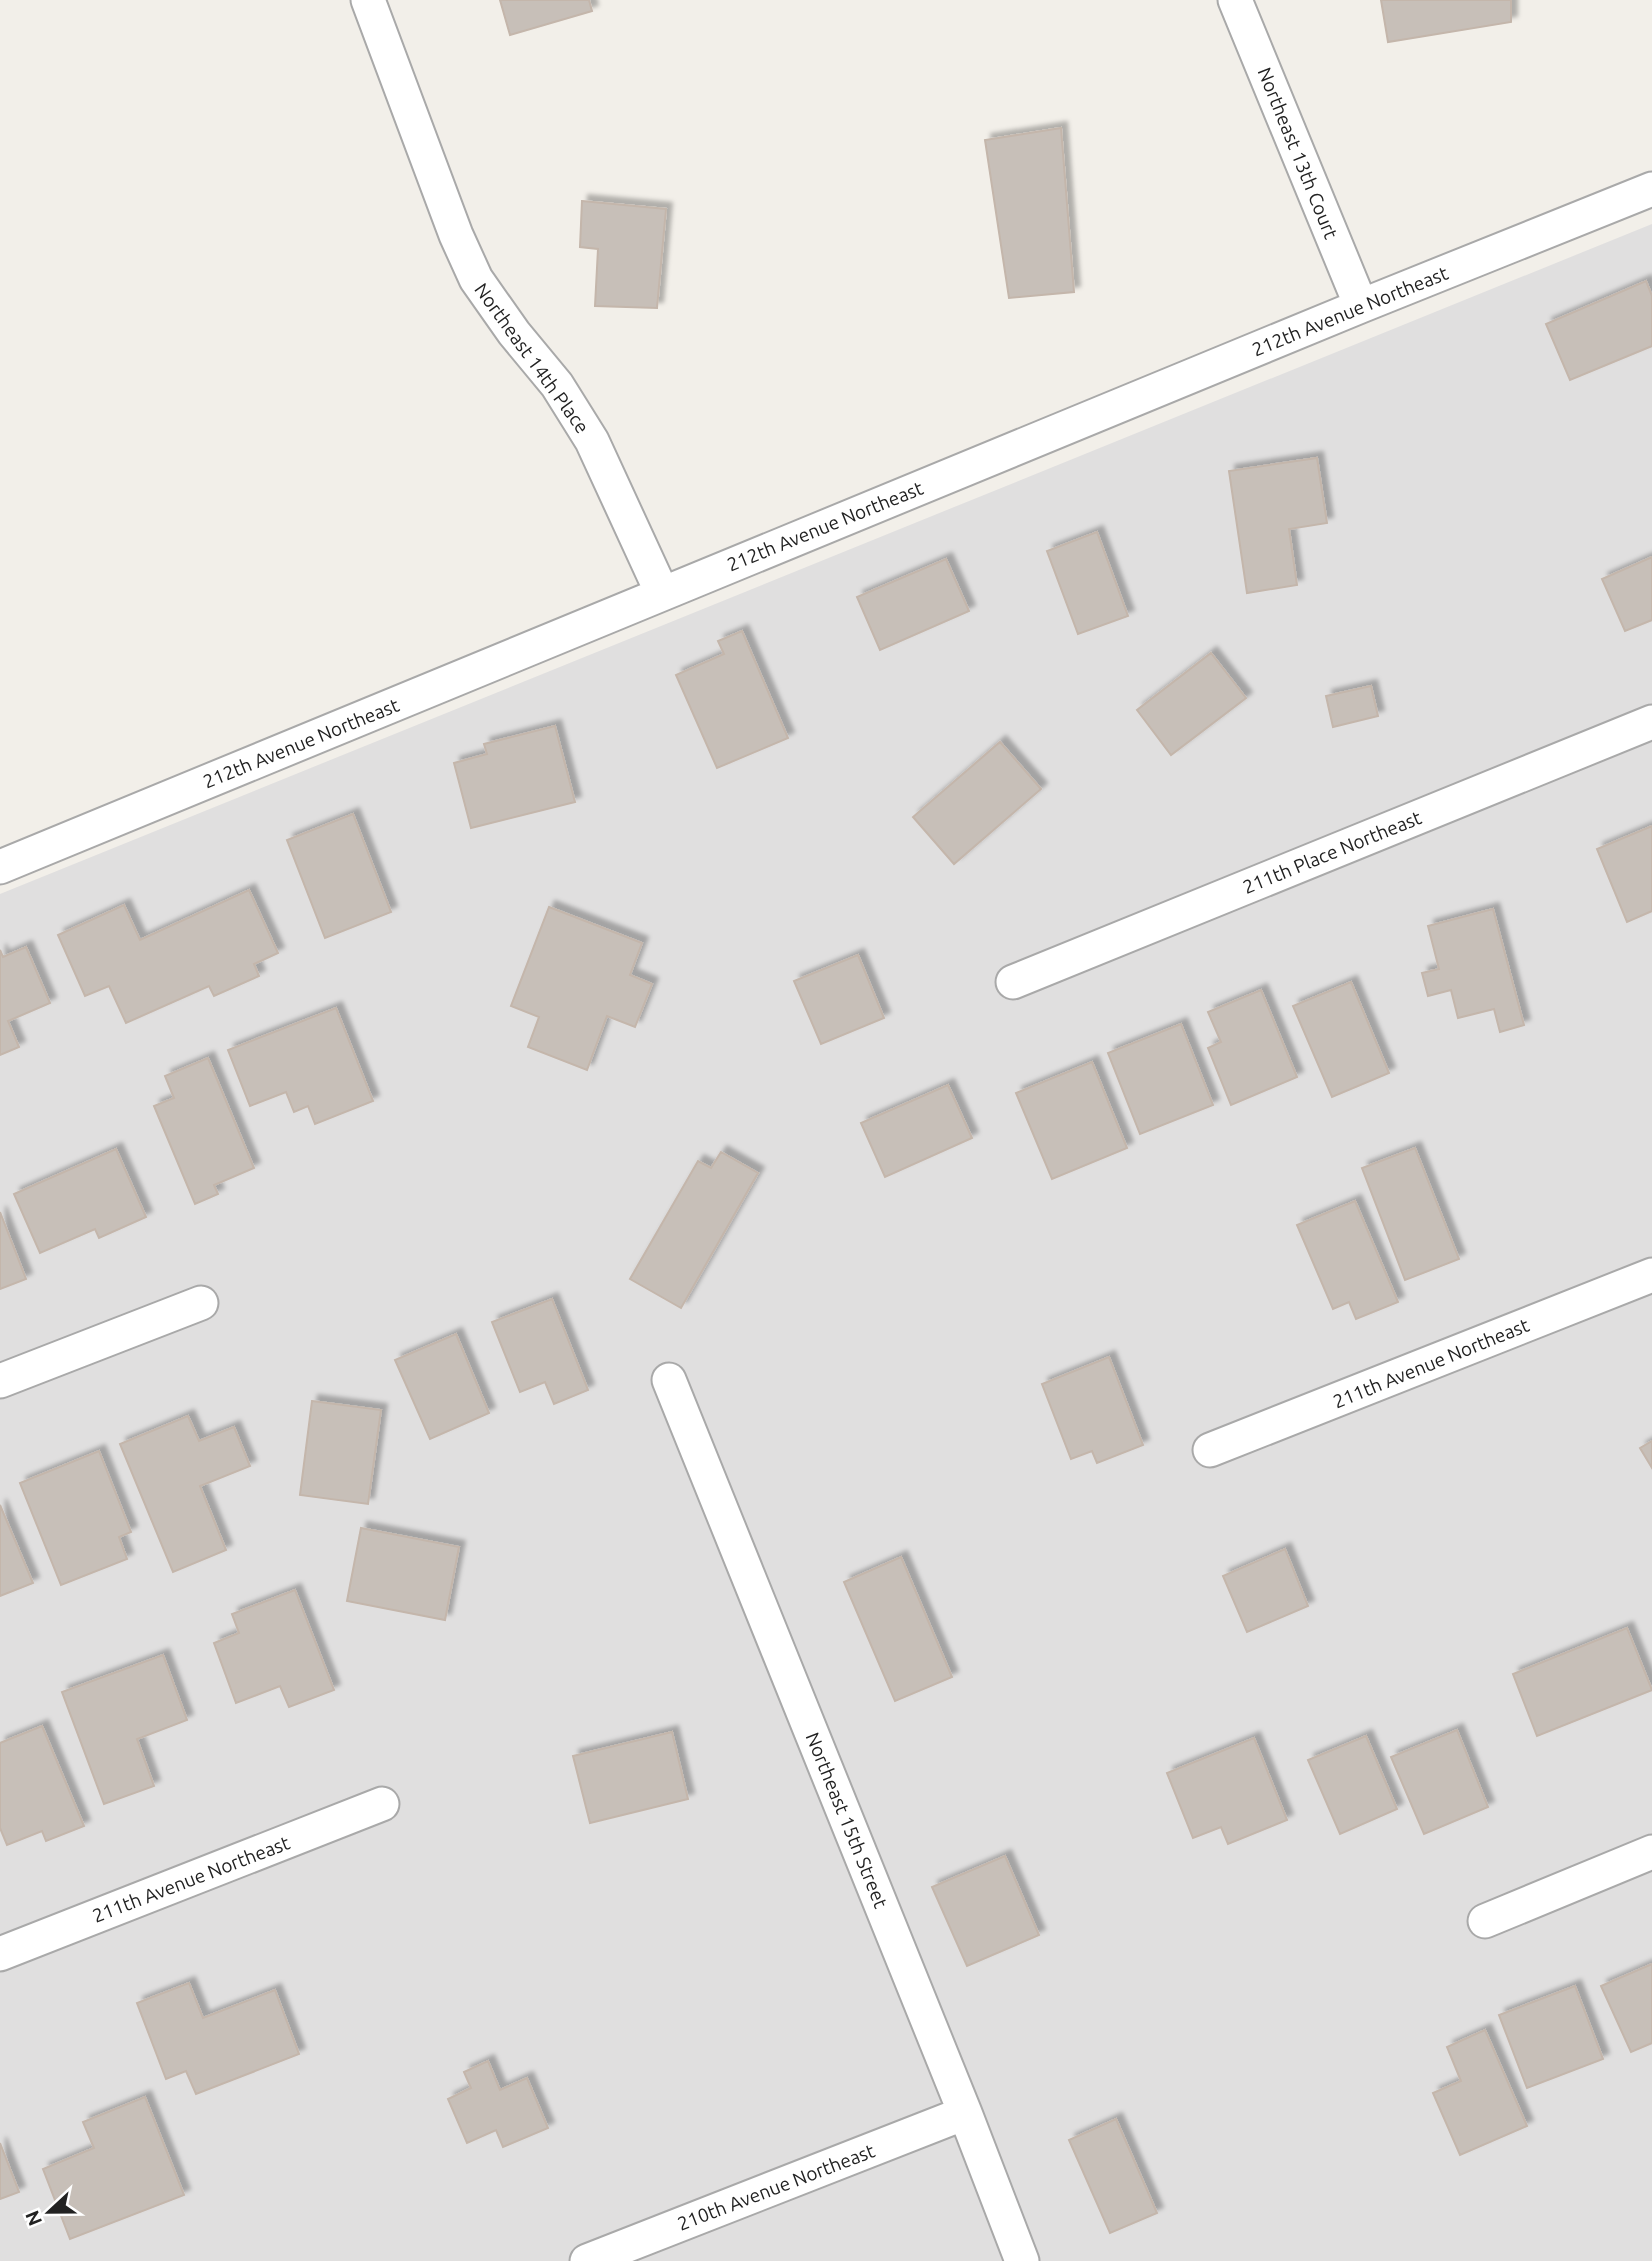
<svg xmlns="http://www.w3.org/2000/svg" width="1652" height="2261" font-family="Ubuntu,sans-serif">
<style>
.residential{fill:#e0dfdf}
.building{fill:#c7bfb8;stroke:#c4b6ab;stroke-width:2;filter:url(#shadow)}
.lines{fill:none;stroke-linecap:round;stroke-linejoin:round}
.minor-casing{stroke:#a9a9a9;stroke-width:37}
.minor{stroke:#fff;stroke-width:33}
.labels{text-anchor:middle;dominant-baseline:central;stroke-width:5;stroke-linejoin:round;paint-order:stroke}
.street-label{font-size:19px;fill:#222;stroke:#fff}
</style>
<defs>
<filter id="shadow"><feDropShadow dx="6" dy="-6" stdDeviation="2" flood-color="#0004"/></filter>
</defs>
<rect width="100%" height="100%" fill="#f2efe9"/>
<path class="residential" d="M 1652,224 L 1652,2261 L 0,2261 L 0,894 Z"/>
<path class="building" d="M 500,0 L 589,0 L 592,11 L 510,35 Z
M 1381,0 L 1511,0 L 1511,22 L 1388,42 Z
M 1061,128 L 1074,292 L 1009,298 L 985,140 Z
M 582,201 L 666,209 L 657,308 L 595,306 L 598,249 L 580,247 Z
M 1646,281 L 1652,296 L 1652,346 L 1570,380 L 1546,324 Z
M 1317,458 L 1327,523 L 1289,529 L 1297,585 L 1247,593 L 1229,471 Z
M 1097,532 L 1128,616 L 1078,634 L 1047,551 Z
M 1652,557 L 1652,620 L 1625,631 L 1602,579 Z
M 946,559 L 969,611 L 880,650 L 857,597 Z
M 742,631 L 788,738 L 717,768 L 676,675 L 724,654 L 718,641 Z
M 1211,653 L 1246,698 L 1171,755 L 1137,710 Z
M 1371,686 L 1378,716 L 1333,727 L 1326,696 Z
M 555,726 L 575,802 L 471,828 L 454,763 L 487,754 L 484,744 Z
M 1000,742 L 1041,789 L 954,864 L 913,817 Z
M 353,814 L 391,912 L 325,938 L 287,840 Z
M 1652,826 L 1652,911 L 1627,922 L 1597,849 Z
M 249,890 L 278,953 L 254,964 L 259,976 L 214,996 L 209,986 L 126,1023 L 109,986 L 85,996 L 58,935 L 124,905 L 140,940 Z
M 549,907 L 642,943 L 630,975 L 652,984 L 635,1027 L 607,1016 L 587,1070 L 528,1047 L 539,1017 L 511,1006 Z
M 1493,909 L 1524,1025 L 1500,1032 L 1494,1009 L 1458,1018 L 1451,990 L 1428,996 L 1422,973 L 1439,969 L 1428,926 Z
M 26,947 L 50,1003 L 8,1021 L 19,1047 L 0,1055 L 0,950 L 3,957 Z
M 858,955 L 884,1018 L 821,1044 L 794,981 Z
M 1351,982 L 1389,1073 L 1332,1097 L 1293,1006 Z
M 1261,990 L 1297,1077 L 1231,1105 L 1208,1048 L 1221,1042 L 1208,1012 Z
M 336,1008 L 373,1101 L 315,1124 L 308,1106 L 294,1112 L 286,1092 L 250,1106 L 228,1050 Z
M 1181,1024 L 1213,1105 L 1140,1134 L 1108,1053 Z
M 208,1058 L 254,1168 L 214,1185 L 218,1194 L 195,1204 L 154,1106 L 174,1098 L 165,1076 Z
M 1092,1062 L 1127,1148 L 1052,1179 L 1016,1093 Z
M 948,1085 L 972,1138 L 885,1177 L 861,1123 Z
M 1415,1148 L 1459,1259 L 1405,1280 L 1362,1168 Z
M 116,1149 L 146,1217 L 99,1238 L 95,1229 L 40,1253 L 14,1194 Z
M 721,1152 L 758,1173 L 681,1308 L 630,1279 L 698,1161 L 711,1168 Z
M 1355,1201 L 1398,1302 L 1356,1319 L 1349,1302 L 1333,1309 L 1297,1225 Z
M 0,1212 L 26,1279 L 0,1289 Z
M 552,1299 L 588,1390 L 554,1404 L 545,1382 L 520,1392 L 492,1322 Z
M 456,1334 L 489,1413 L 430,1439 L 395,1360 Z
M 1109,1357 L 1143,1445 L 1097,1463 L 1092,1451 L 1071,1459 L 1042,1384 Z
M 312,1401 L 381,1410 L 368,1504 L 300,1495 Z
M 188,1416 L 199,1441 L 234,1427 L 250,1466 L 200,1486 L 226,1550 L 173,1572 L 120,1444 Z
M 1652,1441 L 1652,1468 L 1640,1448 Z
M 99,1451 L 131,1532 L 119,1537 L 127,1559 L 61,1585 L 20,1483 Z
M 0,1505 L 33,1583 L 0,1596 Z
M 361,1528 L 459,1547 L 445,1620 L 347,1601 Z
M 1285,1549 L 1308,1606 L 1247,1632 L 1223,1576 Z
M 901,1557 L 952,1677 L 895,1701 L 844,1582 Z
M 295,1590 L 334,1690 L 289,1707 L 280,1686 L 236,1703 L 214,1643 L 239,1633 L 232,1614 Z
M 1627,1628 L 1652,1690 L 1537,1736 L 1513,1674 Z
M 163,1655 L 187,1720 L 137,1739 L 154,1786 L 104,1804 L 62,1692 Z
M 42,1726 L 84,1826 L 46,1841 L 42,1831 L 7,1845 L 0,1828 L 0,1743 Z
M 1457,1730 L 1488,1807 L 1424,1834 L 1391,1757 Z
M 672,1732 L 688,1799 L 590,1823 L 573,1756 Z
M 1366,1736 L 1397,1809 L 1340,1834 L 1308,1760 Z
M 1254,1738 L 1287,1820 L 1228,1844 L 1221,1827 L 1193,1838 L 1167,1773 Z
M 1005,1856 L 1039,1935 L 967,1966 L 932,1887 Z
M 1652,1964 L 1652,2043 L 1631,2052 L 1601,1986 Z
M 189,1983 L 203,2018 L 275,1990 L 299,2054 L 196,2094 L 186,2071 L 166,2079 L 137,2003 Z
M 1575,1986 L 1603,2059 L 1527,2088 L 1499,2015 Z
M 1485,2030 L 1527,2126 L 1460,2155 L 1433,2093 L 1461,2081 L 1447,2047 Z
M 488,2061 L 500,2090 L 527,2078 L 548,2128 L 503,2147 L 496,2130 L 467,2143 L 448,2099 L 471,2088 L 464,2072 Z
M 145,2097 L 184,2195 L 70,2239 L 43,2169 L 94,2148 L 83,2122 Z
M 1116,2119 L 1157,2213 L 1110,2233 L 1069,2140 Z
M 0,2143 L 19,2192 L 0,2199 Z"/>
<g class="lines">
<g class="minor-casing">
<path id="minor" d="M 368,0 L 456,235 L 476,279 L 514,333 L 557,385 L 592,441 L 662,593
M 1235,0 L 1361,306
M 0,867 L 1361,306 L 1652,189
M 1013,982 L 1652,722
M 669,1380 L 965,2113 L 1022,2261
M 0,1381 L 201,1303
M 1210,1450 L 1652,1275
M 1485,1921 L 1652,1852
M 0,1954 L 382,1804
M 587,2261 L 965,2113"/>
</g>
<use href="#minor" class="minor"/>
</g>
<g class="labels">
<g class="street-label">
<text transform="translate(1298 153) rotate(68)">Northeast 13th Court</text>
<text transform="translate(1350 311) rotate(-22)">212th Avenue Northeast</text>
<text transform="translate(532 358) rotate(54)">Northeast 14th Place</text>
<text transform="translate(825 526) rotate(-22)">212th Avenue Northeast</text>
<text transform="translate(301 743) rotate(-22)">212th Avenue Northeast</text>
<text transform="translate(1332 852) rotate(-22)">211th Place Northeast</text>
<text transform="translate(1431 1363) rotate(-22)">211th Avenue Northeast</text>
<text transform="translate(847 1820) rotate(68)">Northeast 15th Street</text>
<text transform="translate(191 1879) rotate(-21)">211th Avenue Northeast</text>
<text transform="translate(776 2187) rotate(-21)">210th Avenue Northeast</text>
</g>
</g>
<g transform="translate(49 2212) rotate(248)" stroke="#ffffff" stroke-width="5" paint-order="stroke">
<path d="M0-5L12 26L0 18L-12 26Z" fill="#222222"/>
<text y="-10" font-size="19" font-weight="bold" text-anchor="middle" fill="#222222">N</text>
</g>
</svg>
